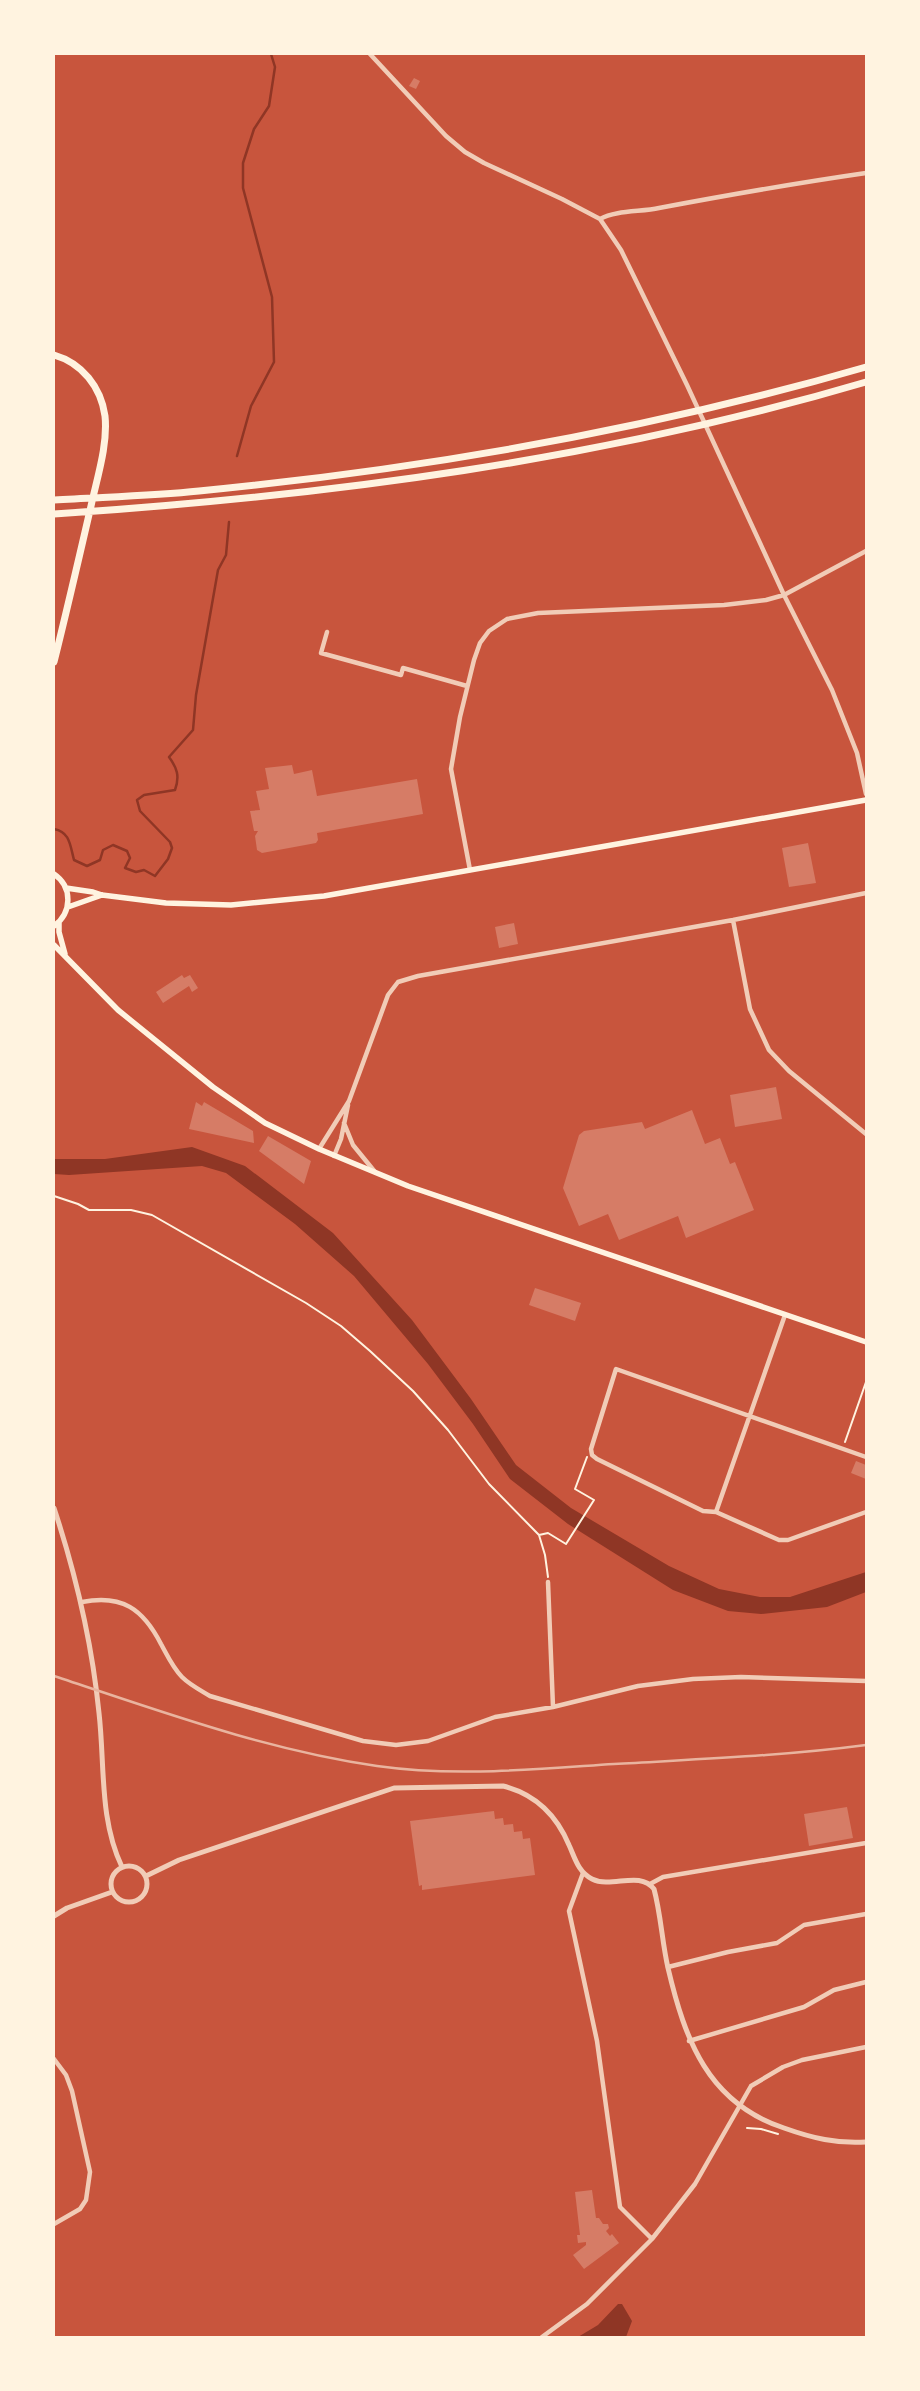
<svg xmlns="http://www.w3.org/2000/svg" width="920" height="2391" font-family="Mulish,sans-serif">
<style>
.water{fill:#8f3625}
.lines{fill:none;stroke-linecap:round;stroke-linejoin:round}
.stream{stroke:#8f3625;stroke-width:2.5}
.building{fill:#d67c66}
.path{stroke:#fff3e0;stroke-width:2}
.minor{stroke:#f1ccb7;stroke-width:4.5}
.tertiary{stroke:#f1ccb7;stroke-width:5}
.secondary{stroke:#fff3e0;stroke-width:5.5}
.trunk{stroke:#fff3e0;stroke-width:7}
.rail{stroke:#e9b49f;stroke-width:2.5}
</style>
<rect width="100%" height="100%" fill="#c8553d"/>
<path class="water" d="M 192,1147 L 245,1166 L 333,1233 L 412,1320 L 471,1399 L 516,1465 L 571,1508 L 669,1566 L 719,1589 L 760,1597 L 790,1597 L 866,1572 L 866,1592 L 827,1607 L 761,1614 L 728,1611 L 673,1590 L 568,1524 L 510,1479 L 473,1424 L 428,1364 L 354,1276 L 295,1224 L 226,1173 L 202,1166 L 69,1175 L 54,1174 L 54,1159 L 105,1159 Z
M 618,2304 L 622,2304 L 632,2321 L 626,2337 L 578,2337 L 598,2325 Z"/>
<g class="lines">
<path class="stream" d="M 237,456 L 251,406 L 274,362 L 272,297 L 243,188 L 243,163 L 254,129 L 269,106 L 275,67 L 271,54
M 54,829 C 70,832 70,845 74,860 L 87,866 L 100,860 L 103,850 L 113,845 L 127,851 L 130,858 L 125,868 L 136,872 L 144,870 L 155,876 L 168,859 L 172,848 L 170,842 L 140,811 L 137,800 L 144,795 L 175,790 C 180,776 177,768 169,757 L 193,730 L 196,695 L 218,570 L 226,555 L 229,522"/>
</g>
<path class="building" d="M 414,78 L 420,81 L 416,89 L 409,86 Z
M 292,765 L 294,774 L 312,770 L 317,796 L 417,779 L 423,814 L 317,833 L 318,840 L 316,843 L 262,853 L 257,850 L 255,836 L 258,831 L 254,831 L 250,811 L 260,810 L 256,791 L 269,789 L 265,768 Z
M 808,843 L 816,883 L 789,887 L 782,848 Z
M 514,923 L 518,944 L 499,948 L 495,927 Z
M 182,975 L 184,978 L 190,975 L 198,988 L 192,992 L 189,986 L 163,1003 L 156,992 Z
M 776,1087 L 782,1119 L 735,1127 L 730,1095 Z
M 196,1102 L 202,1106 L 204,1102 L 253,1131 L 254,1143 L 189,1129 Z
M 692,1110 L 705,1144 L 720,1138 L 730,1164 L 735,1162 L 754,1210 L 686,1238 L 678,1216 L 619,1240 L 608,1214 L 579,1226 L 563,1188 L 579,1135 L 584,1131 L 642,1122 L 645,1129 Z
M 268,1136 L 311,1161 L 304,1184 L 259,1151 Z
M 535,1288 L 581,1303 L 575,1321 L 529,1305 Z
M 856,1461 L 866,1465 L 866,1479 L 851,1473 Z
M 847,1807 L 853,1838 L 809,1846 L 804,1814 Z
M 494,1811 L 495,1819 L 503,1818 L 504,1825 L 513,1824 L 514,1832 L 522,1831 L 523,1839 L 530,1838 L 535,1875 L 422,1890 L 422,1885 L 419,1886 L 410,1821 Z
M 592,2190 L 596,2218 L 599,2218 L 603,2224 L 608,2224 L 609,2228 L 606,2231 L 610,2236 L 612,2234 L 619,2243 L 584,2269 L 573,2255 L 586,2245 L 586,2242 L 578,2243 L 577,2235 L 580,2235 L 575,2192 Z"/>
<g class="lines">
<path class="path" d="M 54,1196 L 78,1204 L 89,1210 L 131,1210 L 152,1215 L 306,1303 L 341,1326 L 370,1351 L 413,1391 L 448,1430 L 489,1484 L 539,1535 L 545,1555 L 548,1577
M 845,1442 L 866,1382
M 539,1535 L 548,1533 L 566,1544 L 594,1500 L 575,1489 L 587,1457
M 747,2128 L 761,2129 L 778,2134"/>
<path class="minor" d="M 370,54 L 446,136 L 465,152 L 484,163 L 562,199 L 600,219 L 621,250 L 687,385 L 784,595 L 832,690 L 857,753 L 866,794
M 600,219 C 616,210 641,212 659,208 C 728,195 797,183 866,173
M 327,632 L 321,653 L 401,675 L 403,668 L 467,686
M 470,870 L 451,769 L 460,717 L 474,660 L 480,643 L 489,631 L 507,619 L 538,613 L 724,605 L 766,600 L 784,595 L 866,551
M 733,920 L 750,1009 L 769,1050 L 789,1071 L 866,1134
M 344,1123 L 353,1145 L 375,1172
M 319,1149 L 349,1101 L 388,995 L 398,982 L 418,976 L 733,920 L 866,893
M 334,1156 L 341,1139 L 348,1105
M 866,1457 L 616,1369 L 591,1449 L 592,1455 L 597,1459 L 703,1511 L 716,1512 L 779,1540 L 788,1540 L 866,1512
M 716,1512 L 785,1315
M 548,1582 L 553,1707
M 82,1602 C 122,1594 143,1609 161,1644 C 167,1655 173,1668 182,1677 C 190,1685 200,1690 210,1696 L 363,1741 L 396,1745 L 428,1741 L 495,1717 L 553,1707 L 638,1686 L 693,1679 L 741,1677 L 866,1681
M 583,1873 L 569,1911 L 597,2041 L 620,2207 L 652,2239
M 650,1884 L 663,1877 L 866,1843
M 668,1967 L 728,1952 L 777,1943 L 804,1925 L 866,1914
M 689,2041 L 804,2007 L 834,1990 L 866,1982
M 54,2059 L 66,2075 L 72,2091 L 90,2172 L 86,2200 L 80,2209 L 54,2224
M 542,2337 L 587,2304 L 652,2239 L 695,2184 L 751,2086 L 783,2067 L 802,2060 L 866,2047"/>
<path class="tertiary" d="M 54,1508 C 76,1575 92,1643 99,1713 C 105,1765 99,1819 122,1867
M111 1884a18 18 0 1 1 36 0a18 18 0 1 1-36 0Z
M 146,1876 L 179,1860 L 394,1788 L 503,1786 C 535,1794 556,1814 569,1845 C 575,1858 578,1872 592,1879 C 612,1889 639,1870 654,1889 C 661,1915 662,1942 668,1968 C 685,2040 708,2103 784,2128 C 812,2138 837,2144 866,2142
M 54,1916 L 67,1908 L 112,1892"/>
<path class="secondary" d="M 54,874 C 73,887 72,913 54,926
M 66,888 L 93,892 L 102,895 L 166,903 L 231,905 L 324,896 L 866,800
M 68,907 L 102,895
M 59,922 L 59,932 L 65,954
M 54,945 L 118,1010 L 213,1087 L 265,1123 L 319,1149 L 408,1186 L 866,1342"/>
<path class="trunk" d="M 54,355 C 82,363 101,387 105,416 C 108,445 97,478 91,506 C 79,558 67,610 54,662
M 54,500 C 102,497 151,496 199,491 C 424,469 649,430 866,367
M 54,514 C 328,496 602,460 866,382"/>
<path class="rail" d="M 54,1676 C 160,1711 266,1750 377,1766 C 455,1777 536,1769 614,1764 C 698,1759 783,1756 866,1745"/>
</g>
<rect width="920" height="2391" fill="none" stroke="#fff3e0" stroke-width="110"/>
</svg>
